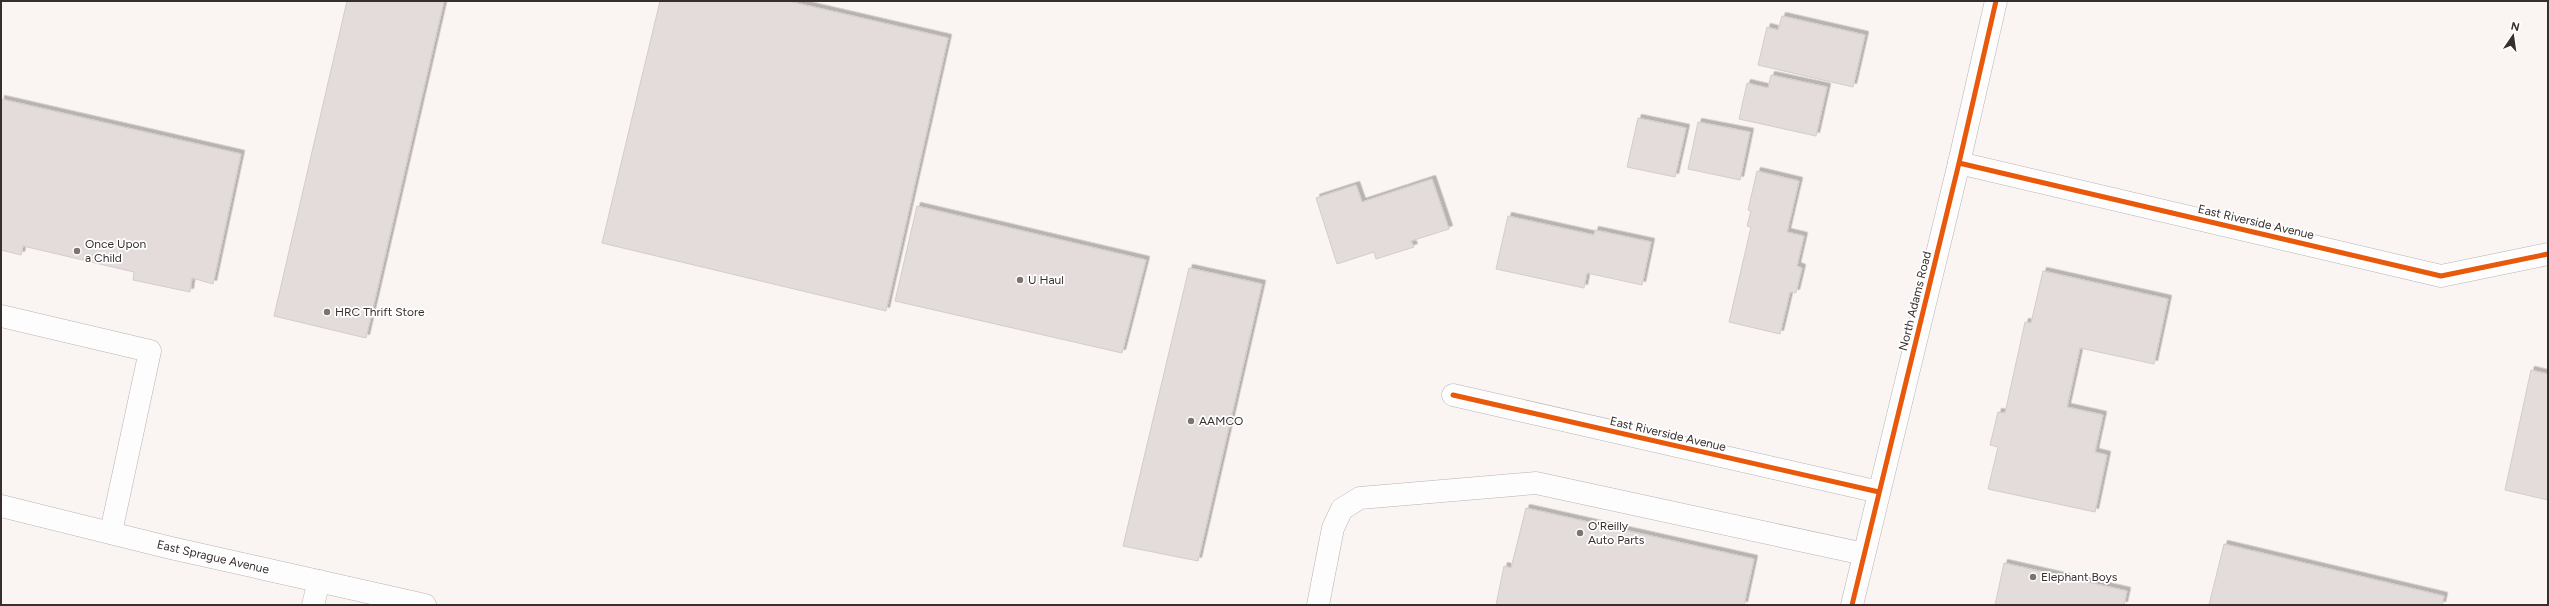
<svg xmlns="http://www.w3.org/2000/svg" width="2549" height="606" font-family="Figtree,sans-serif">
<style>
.building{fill:#e3dcdb;stroke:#d3cccb;filter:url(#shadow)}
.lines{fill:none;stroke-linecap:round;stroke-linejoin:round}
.lane-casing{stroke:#b9b3b1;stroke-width:23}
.street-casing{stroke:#b9b3b1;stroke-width:23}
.secondary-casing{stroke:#b9b3b1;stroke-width:23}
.primary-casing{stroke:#b9b3b1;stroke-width:23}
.lane{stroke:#fefdfd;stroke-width:22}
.street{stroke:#fefdfd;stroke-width:22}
.secondary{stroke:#fefdfd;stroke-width:22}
.primary{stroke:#fefdfd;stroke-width:22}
.cycleway-casing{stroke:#fff;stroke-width:8}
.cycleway{stroke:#e8590c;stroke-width:5}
.poi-dot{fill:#7b7472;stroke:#fff;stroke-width:1.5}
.labels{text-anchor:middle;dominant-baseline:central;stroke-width:3.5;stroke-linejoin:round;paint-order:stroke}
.street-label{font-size:12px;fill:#372f2d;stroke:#fff}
.poi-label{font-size:12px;fill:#372f2d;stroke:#fff;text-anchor:start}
</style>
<defs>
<filter id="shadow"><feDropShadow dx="3.5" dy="-3.5" stdDeviation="0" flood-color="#0004"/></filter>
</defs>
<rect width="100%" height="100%" fill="#faf4f2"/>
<path class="building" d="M 347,1 L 444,1 L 366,338 L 274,316 Z
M 660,1 L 788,1 L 948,38 L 886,311 L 602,243 Z
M 1782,16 L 1865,35 L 1853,87 L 1758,65 L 1767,27 L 1778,30 Z
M 1771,75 L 1827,87 L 1816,136 L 1739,119 L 1747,83 L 1768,88 Z
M 1,99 L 241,154 L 213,284 L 192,278 L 190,292 L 133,280 L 134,272 L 23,246 L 21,255 L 1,250 Z
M 1638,118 L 1686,128 L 1675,177 L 1627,167 Z
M 1698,122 L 1750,132 L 1740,180 L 1688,169 Z
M 1757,171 L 1799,181 L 1787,232 L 1804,236 L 1797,266 L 1802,268 L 1796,293 L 1790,292 L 1780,334 L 1729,322 L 1751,227 L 1747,226 L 1751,211 L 1748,210 Z
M 1432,179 L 1449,229 L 1411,241 L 1414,247 L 1376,259 L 1374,252 L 1337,264 L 1316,198 L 1356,185 L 1362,202 Z
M 917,206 L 1146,260 L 1122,353 L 895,301 Z
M 1508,216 L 1594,235 L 1595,230 L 1651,242 L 1642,285 L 1587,273 L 1584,288 L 1496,269 Z
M 1189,268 L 1262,284 L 1198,561 L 1123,546 Z
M 2043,271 L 2168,299 L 2154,364 L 2080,348 L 2067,407 L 2103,415 L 2095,452 L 2107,455 L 2095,512 L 1988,489 L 1998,447 L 1990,445 L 1998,412 L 2005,413 L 2025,322 L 2031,323 Z
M 2531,370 L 2548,374 L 2548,500 L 2505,490 Z
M 1526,508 L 1754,559 L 1744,605 L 1496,605 L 1504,566 L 1511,568 Z
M 2224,544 L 2444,596 L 2442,605 L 2209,605 Z
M 2004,563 L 2127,591 L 2124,605 L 1995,605 Z"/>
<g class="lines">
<g class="lane-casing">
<path id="lane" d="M 1,316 L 150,351 L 111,532
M 313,605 L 319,581
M 1318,605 L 1333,528 L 1342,509 L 1360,498 L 1536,483 L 1864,554"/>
</g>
<g class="street-casing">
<path id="street" d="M 1959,163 L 2441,276 L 2548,254
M 1453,395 L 1879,492"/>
</g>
<g class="secondary-casing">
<path id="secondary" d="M 1852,605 L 1959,163 L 1996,1"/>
</g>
<g class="primary-casing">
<path id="primary" d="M 1,506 L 171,548 L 425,605"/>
</g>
<use href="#lane" class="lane"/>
<use href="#street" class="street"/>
<use href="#secondary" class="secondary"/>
<use href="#primary" class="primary"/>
<g class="cycleway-casing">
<path id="cycleway" d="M 1959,163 L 2441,276 L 2548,254
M 1453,395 L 1879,492
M 1852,605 L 1959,163 L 1996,1"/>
</g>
<use href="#cycleway" class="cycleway"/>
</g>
<g class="poi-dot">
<circle cx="77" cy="251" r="4"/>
<circle cx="1020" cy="280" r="4"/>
<circle cx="327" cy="312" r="4"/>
<circle cx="1191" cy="421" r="4"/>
<circle cx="1580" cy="533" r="4"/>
<circle cx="2033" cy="577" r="4"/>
</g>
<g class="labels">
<g class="street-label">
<text transform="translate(2256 222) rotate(13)">East Riverside Avenue</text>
<text transform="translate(1915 301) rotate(-76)">North Adams Road</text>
<text transform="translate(1668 434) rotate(13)">East Riverside Avenue</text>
<text transform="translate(213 557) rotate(13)">East Sprague Avenue</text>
</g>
<g class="poi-label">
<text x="85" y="244">Once Upon<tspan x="85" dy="14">a Child</tspan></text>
<text x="1028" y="280">U Haul</text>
<text x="335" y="312">HRC Thrift Store</text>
<text x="1199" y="421">AAMCO</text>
<text x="1588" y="526">O'Reilly<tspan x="1588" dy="14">Auto Parts</tspan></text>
<text x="2041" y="577">Elephant Boys</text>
</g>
</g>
<rect width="2549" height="606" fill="none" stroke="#372f2d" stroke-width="4"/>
<g transform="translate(2513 36) rotate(13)" stroke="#ffffff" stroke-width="3" paint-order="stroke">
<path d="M0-3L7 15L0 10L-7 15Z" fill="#372f2d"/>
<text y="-6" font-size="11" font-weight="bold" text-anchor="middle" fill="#372f2d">N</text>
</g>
</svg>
